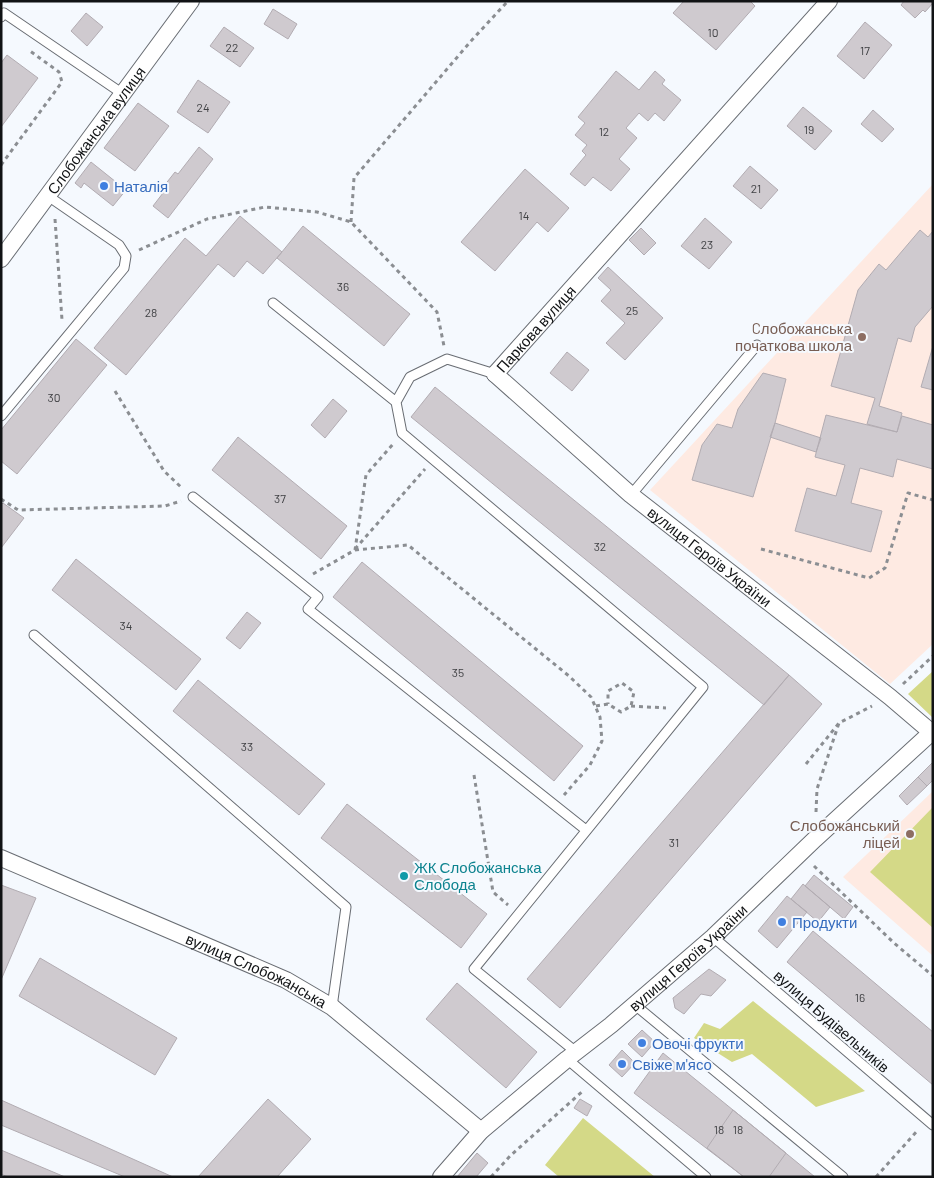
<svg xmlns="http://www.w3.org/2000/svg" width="934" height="1178" font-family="Barlow,sans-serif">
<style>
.education{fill:#feeae2}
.green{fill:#d4d987}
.building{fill:#cfcacf;stroke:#b2acb2}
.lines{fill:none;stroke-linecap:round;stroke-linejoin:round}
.lane-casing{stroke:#696d73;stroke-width:11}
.street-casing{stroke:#696d73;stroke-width:18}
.path{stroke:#8b8e92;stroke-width:3;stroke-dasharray:4 4;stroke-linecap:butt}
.lane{stroke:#fff;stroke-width:9}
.street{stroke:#fff;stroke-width:16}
.shop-dot{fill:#3f7fe0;stroke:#f5f9fe;stroke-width:2}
.education-dot{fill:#8d6e63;stroke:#f5f9fe;stroke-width:2}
.culture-dot{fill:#0f9aa8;stroke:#f5f9fe;stroke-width:2}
.labels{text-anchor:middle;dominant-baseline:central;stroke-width:4;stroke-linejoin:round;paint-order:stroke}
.number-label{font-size:12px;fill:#404144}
.street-label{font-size:15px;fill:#111315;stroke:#f5f9fe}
.shop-label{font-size:15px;fill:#366cbe;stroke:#f5f9fe;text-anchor:start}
.education-label{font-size:15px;fill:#785e54;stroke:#f5f9fe;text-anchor:end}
.culture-label{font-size:15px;fill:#0d838f;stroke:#f5f9fe;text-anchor:start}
</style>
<rect width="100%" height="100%" fill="#f5f9fe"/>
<path class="education" d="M 933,184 L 933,644 L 890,684 L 650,490 Z
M 933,791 L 933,956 L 843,877 Z"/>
<path class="green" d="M 933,671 L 933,717 L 932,717 L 908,694 Z
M 933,807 L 933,928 L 870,872 Z
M 753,1001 L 865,1091 L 816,1107 L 752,1054 L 732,1062 L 694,1038 L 704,1023 L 720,1029 Z
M 583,1118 L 655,1177 L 559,1177 L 545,1165 Z"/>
<path class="building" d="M 684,1 L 750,1 L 755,6 L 716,50 L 673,13 Z
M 904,1 L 933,1 L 933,3 L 925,12 L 923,10 L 915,18 L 901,5 Z
M 273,9 L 297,24 L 288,39 L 264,24 Z
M 86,13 L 103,27 L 87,46 L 71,31 Z
M 865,22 L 892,45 L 864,79 L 837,56 Z
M 224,27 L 254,48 L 240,67 L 210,46 Z
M 7,55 L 38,78 L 1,127 L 1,63 Z
M 616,71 L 639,90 L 655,71 L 665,80 L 662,84 L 681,100 L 664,121 L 655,113 L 648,121 L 639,113 L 626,128 L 637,138 L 619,159 L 630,169 L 611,191 L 593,177 L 585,186 L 570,174 L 586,155 L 582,151 L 587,145 L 575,135 L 585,123 L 578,117 Z
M 198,80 L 230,102 L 208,133 L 177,112 Z
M 138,103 L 169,126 L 135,171 L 104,148 Z
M 803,107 L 832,131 L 815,150 L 787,126 Z
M 873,110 L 894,129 L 882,142 L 861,124 Z
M 199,147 L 213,159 L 168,218 L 153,206 L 163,193 L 160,191 L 175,172 L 178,174 Z
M 91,162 L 126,190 L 113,206 L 84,183 L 81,188 L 75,183 Z
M 750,166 L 778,190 L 761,209 L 733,186 Z
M 525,169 L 569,208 L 548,232 L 537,222 L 495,271 L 461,242 Z
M 240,216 L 282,252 L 263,274 L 247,261 L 234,277 L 218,264 L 126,375 L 94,348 L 185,238 L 206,256 Z
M 705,218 L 732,242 L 709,269 L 681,246 Z
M 303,226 L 410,314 L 384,346 L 277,258 Z
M 641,228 L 656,243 L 644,255 L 629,240 Z
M 920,230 L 928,237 L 933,231 L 933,306 L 915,327 L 911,342 L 898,338 L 879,406 L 902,413 L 897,432 L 867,424 L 875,398 L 831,386 L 858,290 L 879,264 L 886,270 Z
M 608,267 L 663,318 L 625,360 L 606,343 L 625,323 L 601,301 L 611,290 L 598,278 Z
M 76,339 L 107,365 L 17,474 L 1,461 L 1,430 Z
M 933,346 L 933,390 L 921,387 Z
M 567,352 L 589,370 L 572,391 L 550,373 Z
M 763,373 L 786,379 L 775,423 L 753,497 L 692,480 L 702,445 L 717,424 L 732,428 L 738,409 Z
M 435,387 L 789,675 L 764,705 L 411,417 Z
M 333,399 L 347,411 L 325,438 L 311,425 Z
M 826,415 L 897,432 L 902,416 L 933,425 L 933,469 L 897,459 L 893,477 L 860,468 L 851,503 L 882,511 L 871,552 L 795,531 L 807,488 L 836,496 L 845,465 L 815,457 Z
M 775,423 L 821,438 L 816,452 L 770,437 Z
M 238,437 L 347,526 L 321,559 L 212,470 Z
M 3,503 L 24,518 L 1,548 L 1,505 Z
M 76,559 L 201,659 L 176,690 L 52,590 Z
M 362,562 L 583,746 L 554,781 L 333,597 Z
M 247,612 L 261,623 L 240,649 L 226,638 Z
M 789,675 L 822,704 L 560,1008 L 527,979 Z
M 198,680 L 325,784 L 299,815 L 173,711 Z
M 933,762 L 933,780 L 927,786 L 918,777 Z
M 918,777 L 927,786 L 907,805 L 899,796 Z
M 347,804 L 487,914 L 461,948 L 321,838 Z
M 814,875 L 853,907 L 844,919 L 805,886 Z
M 803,884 L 830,907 L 818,922 L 791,899 Z
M 1,885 L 36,898 L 1,980 Z
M 787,896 L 807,912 L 777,948 L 758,931 Z
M 813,931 L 933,1032 L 933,1085 L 787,962 Z
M 40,958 L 177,1038 L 155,1075 L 19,996 Z
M 709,969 L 726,980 L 711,996 L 701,994 L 684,1014 L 675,1008 L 673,998 Z
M 457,983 L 537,1052 L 506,1088 L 426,1019 Z
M 642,1030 L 655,1042 L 642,1057 L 628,1044 Z
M 622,1050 L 635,1063 L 622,1077 L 609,1065 Z
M 663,1053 L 733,1110 L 815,1177 L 744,1177 L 634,1093 Z
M 268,1099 L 311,1139 L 277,1177 L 198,1177 Z
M 580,1099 L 592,1106 L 587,1116 L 574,1108 Z
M 1,1100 L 173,1177 L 125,1177 L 1,1125 Z
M 733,1110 L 786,1153 L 769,1177 L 744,1177 L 707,1148 Z
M 1,1150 L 65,1177 L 8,1177 L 1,1174 Z
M 477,1153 L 488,1163 L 476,1177 L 457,1177 Z"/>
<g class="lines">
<g class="lane-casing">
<path id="lane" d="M 1,17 L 4,13 L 123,94
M 273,303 L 396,402
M 495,374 L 447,359 L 410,377 L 396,402 L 402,433 L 703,687 L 474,969 L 576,1052
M 1,416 L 124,268 L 126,256 L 119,245 L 48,196
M 631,495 L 757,345
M 193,497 L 318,597 L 308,609 L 586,830
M 34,635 L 346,907 L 332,1007
M 713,937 L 933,1125
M 635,1005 L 843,1177
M 567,1059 L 706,1177"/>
</g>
<g class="street-casing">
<g id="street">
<path id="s1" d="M 1,259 L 191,1"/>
<path id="s2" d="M 495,374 L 631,495 L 890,697 L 931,732"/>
<path id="s3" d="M 495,374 L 829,1"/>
<path id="s4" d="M 1,858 L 286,980 L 332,1007 L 481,1131"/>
<path id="s5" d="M 441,1177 L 481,1131 L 567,1059 L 611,1025 L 713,937 L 815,839 L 933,731"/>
</g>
</g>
<path class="path" d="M 1,165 L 62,82 L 59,72 L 30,51
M 55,219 L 62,320
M 351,222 L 354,178 L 471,41 L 508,1
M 139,250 L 207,219 L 265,207 L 317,212 L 351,222 L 437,312 L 444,346
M 115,391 L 164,471 L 183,489
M 1,499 L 18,510 L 165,506 L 181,501
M 355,549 L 425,469
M 761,549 L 869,578 L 885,568 L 908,493 L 933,500
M 355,550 L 408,545 L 569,676 L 591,697 L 600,717 L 602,741 L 590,765 L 564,795
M 313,574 L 355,550 L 366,475 L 394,443
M 903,684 L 933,656
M 596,706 L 608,704 L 621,712 L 631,706 L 634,692 L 622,683 L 608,691 L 608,704
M 631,706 L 666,708
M 806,764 L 839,723 L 872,706
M 474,775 L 493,892 L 508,905
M 816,812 L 817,789 L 839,723
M 814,866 L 894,943 L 933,976
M 491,1177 L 510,1156 L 584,1090
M 876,1177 L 917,1131"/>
<use href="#lane" class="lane"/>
<use href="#street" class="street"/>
</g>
<g class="shop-dot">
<circle cx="104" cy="186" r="5"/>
<circle cx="782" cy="922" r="5"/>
<circle cx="642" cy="1043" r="5"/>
<circle cx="622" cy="1064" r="5"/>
</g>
<g class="education-dot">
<circle cx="862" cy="337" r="5"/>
<circle cx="910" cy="834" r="5"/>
</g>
<circle class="culture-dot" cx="404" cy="876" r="5"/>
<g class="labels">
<g class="number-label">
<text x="713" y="32">10</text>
<text x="232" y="47">22</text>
<text x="865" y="50">17</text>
<text x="203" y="107">24</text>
<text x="809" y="129">19</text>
<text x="604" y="131">12</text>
<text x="756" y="188">21</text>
<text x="524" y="215">14</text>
<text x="707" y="244">23</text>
<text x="343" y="286">36</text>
<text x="632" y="310">25</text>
<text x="151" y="312">28</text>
<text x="54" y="397">30</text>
<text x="280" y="498">37</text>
<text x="600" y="546">32</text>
<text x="126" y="625">34</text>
<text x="458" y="672">35</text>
<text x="247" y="746">33</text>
<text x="674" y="842">31</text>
<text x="860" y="997">16</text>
<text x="719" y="1129">18</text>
<text x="738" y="1129">18</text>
</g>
<g class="street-label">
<text stroke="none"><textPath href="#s1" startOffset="160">Слобожанська вулиця</textPath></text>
<text stroke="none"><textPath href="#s3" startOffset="61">Паркова вулиця</textPath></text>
<text stroke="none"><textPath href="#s2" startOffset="282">вулиця Героїв України</textPath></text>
<text stroke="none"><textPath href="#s5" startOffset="331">вулиця Героїв України</textPath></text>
<text stroke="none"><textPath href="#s4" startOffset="279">вулиця Слобожанська</textPath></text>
<text transform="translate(832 1021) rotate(41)">вулиця Будівельників</text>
</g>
<g class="shop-label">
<text x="114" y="186">Наталія</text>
<text x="792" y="922">Продукти</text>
<text x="652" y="1043">Овочі фрукти</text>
<text x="632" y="1064">Свіже м'ясо</text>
</g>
<g class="education-label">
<text x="852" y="328">Cлобожанська<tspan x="852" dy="17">початкова школа</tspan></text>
<text x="900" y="825">Слобожанський<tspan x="900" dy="17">ліцей</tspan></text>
</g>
<g class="culture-label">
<text x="414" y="867">ЖК Слобожанська<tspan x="414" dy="17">Слобода</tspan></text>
</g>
</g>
<rect width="934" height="1178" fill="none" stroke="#111315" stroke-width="5"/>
</svg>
